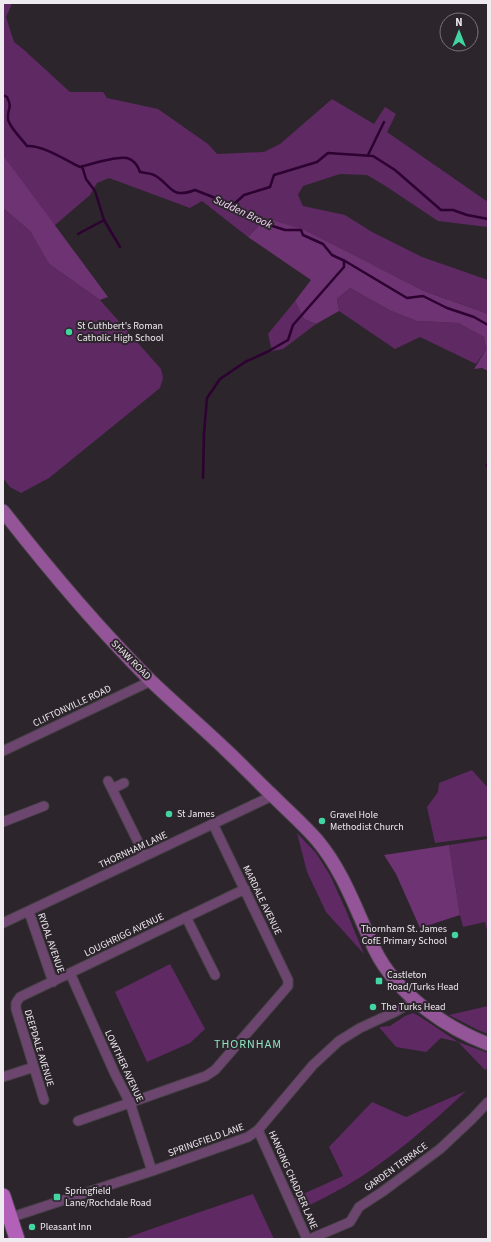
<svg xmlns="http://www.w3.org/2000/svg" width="491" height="1242" font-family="'Source Sans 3',sans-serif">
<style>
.green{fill:#5f2963}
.forest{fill:#6e3372}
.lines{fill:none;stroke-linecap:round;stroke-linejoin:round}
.stream{stroke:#2d0131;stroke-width:2.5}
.street-casing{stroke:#474147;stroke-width:11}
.secondary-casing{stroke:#474147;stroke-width:15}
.primary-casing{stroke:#474147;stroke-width:17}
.street{stroke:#6d4670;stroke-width:9}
.secondary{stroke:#945598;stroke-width:13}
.primary{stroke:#b260b8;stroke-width:15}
.poi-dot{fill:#42d4a1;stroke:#2c252c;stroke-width:1.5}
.labels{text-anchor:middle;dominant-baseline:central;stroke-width:4;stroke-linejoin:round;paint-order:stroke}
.poi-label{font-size:10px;fill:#efeaef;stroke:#2c252c;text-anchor:start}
.street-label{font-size:10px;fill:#efeaef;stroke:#2c252c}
.water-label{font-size:11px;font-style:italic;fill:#f8d5f9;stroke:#2c252c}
.quarter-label{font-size:12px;letter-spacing:1px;fill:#8de4bf;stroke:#2c252c}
</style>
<rect width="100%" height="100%" fill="#2c252c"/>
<path class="green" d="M 3,3 L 11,3 L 11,6 L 6,17 L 14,42 L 23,49 L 70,92 L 103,92 L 107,98 L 158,109 L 208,144 L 217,154 L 264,152 L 280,144 L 332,99 L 374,124 L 385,107 L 396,114 L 387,132 L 488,202 L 488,227 L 438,221 L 384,185 L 367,175 L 340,174 L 303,186 L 298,195 L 303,206 L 345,215 L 372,232 L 422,257 L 488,280 L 488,314 L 424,291 L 370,264 L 266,218 L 248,237 L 202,201 L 190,208 L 109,178 L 97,183 L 90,195 L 54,226 L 3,155 Z
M 3,208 L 30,231 L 49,264 L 100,300 L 161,369 L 163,378 L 160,388 L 49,478 L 21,493 L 10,487 L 3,478 Z
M 350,288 L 391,311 L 417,321 L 458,323 L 484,337 L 486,350 L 476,364 L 420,337 L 395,349 L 339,311 L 337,299 Z
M 295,301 L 304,319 L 316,324 L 283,349 L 272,351 L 268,334 Z
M 472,770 L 488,788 L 488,836 L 435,843 L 427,807 L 438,792 L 439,783 Z
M 297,833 L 316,853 L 330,875 L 345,908 L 364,954 L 326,912 L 307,872 Z
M 488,839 L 488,934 L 485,922 L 463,927 L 460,915 L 449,845 Z
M 170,964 L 205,1029 L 190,1043 L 147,1062 L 115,992 Z
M 488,1006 L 488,1034 L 478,1030 L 449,1015 Z
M 413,1013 L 419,1016 L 458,1042 L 488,1053 L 488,1067 L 485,1070 L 458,1042 L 441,1038 L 426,1052 L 396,1047 L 379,1027 L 390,1026 L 405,1016 Z
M 466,1091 C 429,1126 390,1160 346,1186 C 330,1195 314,1203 297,1211 L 292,1199 L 343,1176 L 329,1147 L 372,1102 L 406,1117 Z
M 253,1194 L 274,1239 L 123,1239 L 194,1214 Z"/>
<path class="forest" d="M 3,155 L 108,297 L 100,300 L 49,264 L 30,231 L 3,208 Z
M 266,218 L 304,230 L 424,291 L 488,314 L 488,371 L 482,368 L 474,369 L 486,350 L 484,337 L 458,323 L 417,321 L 391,311 L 350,288 L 337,299 L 339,311 L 316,324 L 304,319 L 295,301 L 311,280 L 248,237 Z
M 449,845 L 460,915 L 420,928 L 396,874 L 384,855 Z"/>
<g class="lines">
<path class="stream" d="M 3,95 L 7,97 C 13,109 7,108 8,119 C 9,127 22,139 27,146 C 43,145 65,160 80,167 C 91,164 116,156 127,158 C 134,160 138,166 140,172 C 145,173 152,173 156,176 C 173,187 171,199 195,190 L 233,205 L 260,222 L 285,230 L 301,230 L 303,235 L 323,244 L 332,255 L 345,261 L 407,298 L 423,296 L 447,308 L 474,317 L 488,325
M 368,155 L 384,122
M 82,166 L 86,179 L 95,191 L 104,220 L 120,247
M 233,205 L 244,195 L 270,187 L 274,175 L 317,162 L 328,153 L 373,156 L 395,170 L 441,210 L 453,210 L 467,215 L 488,219
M 78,234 L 104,220
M 487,465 L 488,464
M 203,478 L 204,433 L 207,398 L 220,379 L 245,362 L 267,352 L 288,340 L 293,325 L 344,267 L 344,261"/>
<g class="street-casing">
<path id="street" d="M 3,751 L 151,681
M 108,781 L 145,856
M 112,789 L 124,783
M 3,822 L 44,806
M 29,912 L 53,982
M 186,917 L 215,975
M 3,923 L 272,796
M 70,973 L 115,1074 L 130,1103 L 152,1171
M 3,1077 L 34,1067
M 44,1100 L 16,1009 L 16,1003 L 20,997 L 245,889
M 78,1121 L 206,1076 L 215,1070 L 288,986 L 288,980 L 213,824
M 258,1130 L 307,1239
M 3,1220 L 152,1171 L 248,1137 L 258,1130 L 313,1065 L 339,1041 L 360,1028 L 395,1012 L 415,1000
M 310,1239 L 350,1222 L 359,1207 L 382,1192 L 440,1149 L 472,1119 L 488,1102"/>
</g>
<g class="secondary-casing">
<path id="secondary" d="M 3,511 C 49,570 97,627 150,680 C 175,704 201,726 226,750 C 242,765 257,781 273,796 C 288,811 303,824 317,840 C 344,872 357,913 375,950 C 396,993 444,1027 488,1044"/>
</g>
<g class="primary-casing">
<path id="primary" d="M 3,1196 L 17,1239"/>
</g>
<use href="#street" class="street"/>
<use href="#secondary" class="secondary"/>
<use href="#primary" class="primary"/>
</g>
<g class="poi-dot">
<circle cx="69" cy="332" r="4"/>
<circle cx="169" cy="814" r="4"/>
<circle cx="322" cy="821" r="4"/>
<circle cx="455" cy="935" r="4"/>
<rect x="375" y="977" width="8" height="8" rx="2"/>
<circle cx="373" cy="1007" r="4"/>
<rect x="53" y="1193" width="8" height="8" rx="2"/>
<circle cx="32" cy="1227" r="4"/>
</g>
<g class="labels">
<g class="poi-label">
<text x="77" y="326">St Cuthbert's Roman<tspan x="77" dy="12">Catholic High School</tspan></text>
<text x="177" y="814">St James</text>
<text x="330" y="815">Gravel Hole<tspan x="330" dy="12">Methodist Church</tspan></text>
<text x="447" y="929" text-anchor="end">Thornham St. James<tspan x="447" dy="12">CofE Primary School</tspan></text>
<text x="387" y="975">Castleton<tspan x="387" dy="12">Road/Turks Head</tspan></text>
<text x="381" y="1007">The Turks Head</text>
<text x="65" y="1191">Springfield<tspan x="65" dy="12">Lane/Rochdale Road</tspan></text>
<text x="40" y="1227">Pleasant Inn</text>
</g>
<g class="street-label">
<text transform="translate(131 660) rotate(45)">SHAW ROAD</text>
<text transform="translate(72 706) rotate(-25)">CLIFTONVILLE ROAD</text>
<text transform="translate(133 850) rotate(-25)">THORNHAM LANE</text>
<text transform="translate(262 900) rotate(64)">MARDALE AVENUE</text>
<text transform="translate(124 935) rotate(-26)">LOUGHRIGG AVENUE</text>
<text transform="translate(51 943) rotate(71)">RYDAL AVENUE</text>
<text transform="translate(39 1048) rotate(73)">DEEPDALE AVENUE</text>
<text transform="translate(124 1066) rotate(65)">LOWTHER AVENUE</text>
<text transform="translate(206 1140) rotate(-20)">SPRINGFIELD LANE</text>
<text transform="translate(396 1167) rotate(-36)">GARDEN TERRACE</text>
<text transform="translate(293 1180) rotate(66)">HANGING CHADDER LANE</text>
</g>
<g class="water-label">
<text transform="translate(243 212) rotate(25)">Sudden Brook</text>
</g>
<g class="quarter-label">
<text x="248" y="1044">THORNHAM</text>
</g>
</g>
<rect width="491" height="1242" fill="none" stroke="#efeaef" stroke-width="8"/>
<g transform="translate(459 32)"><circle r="19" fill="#2c252c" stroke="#7a747a"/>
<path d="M0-3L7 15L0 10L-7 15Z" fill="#42d4a1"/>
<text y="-6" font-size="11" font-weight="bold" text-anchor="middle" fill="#efeaef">N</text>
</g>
</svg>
